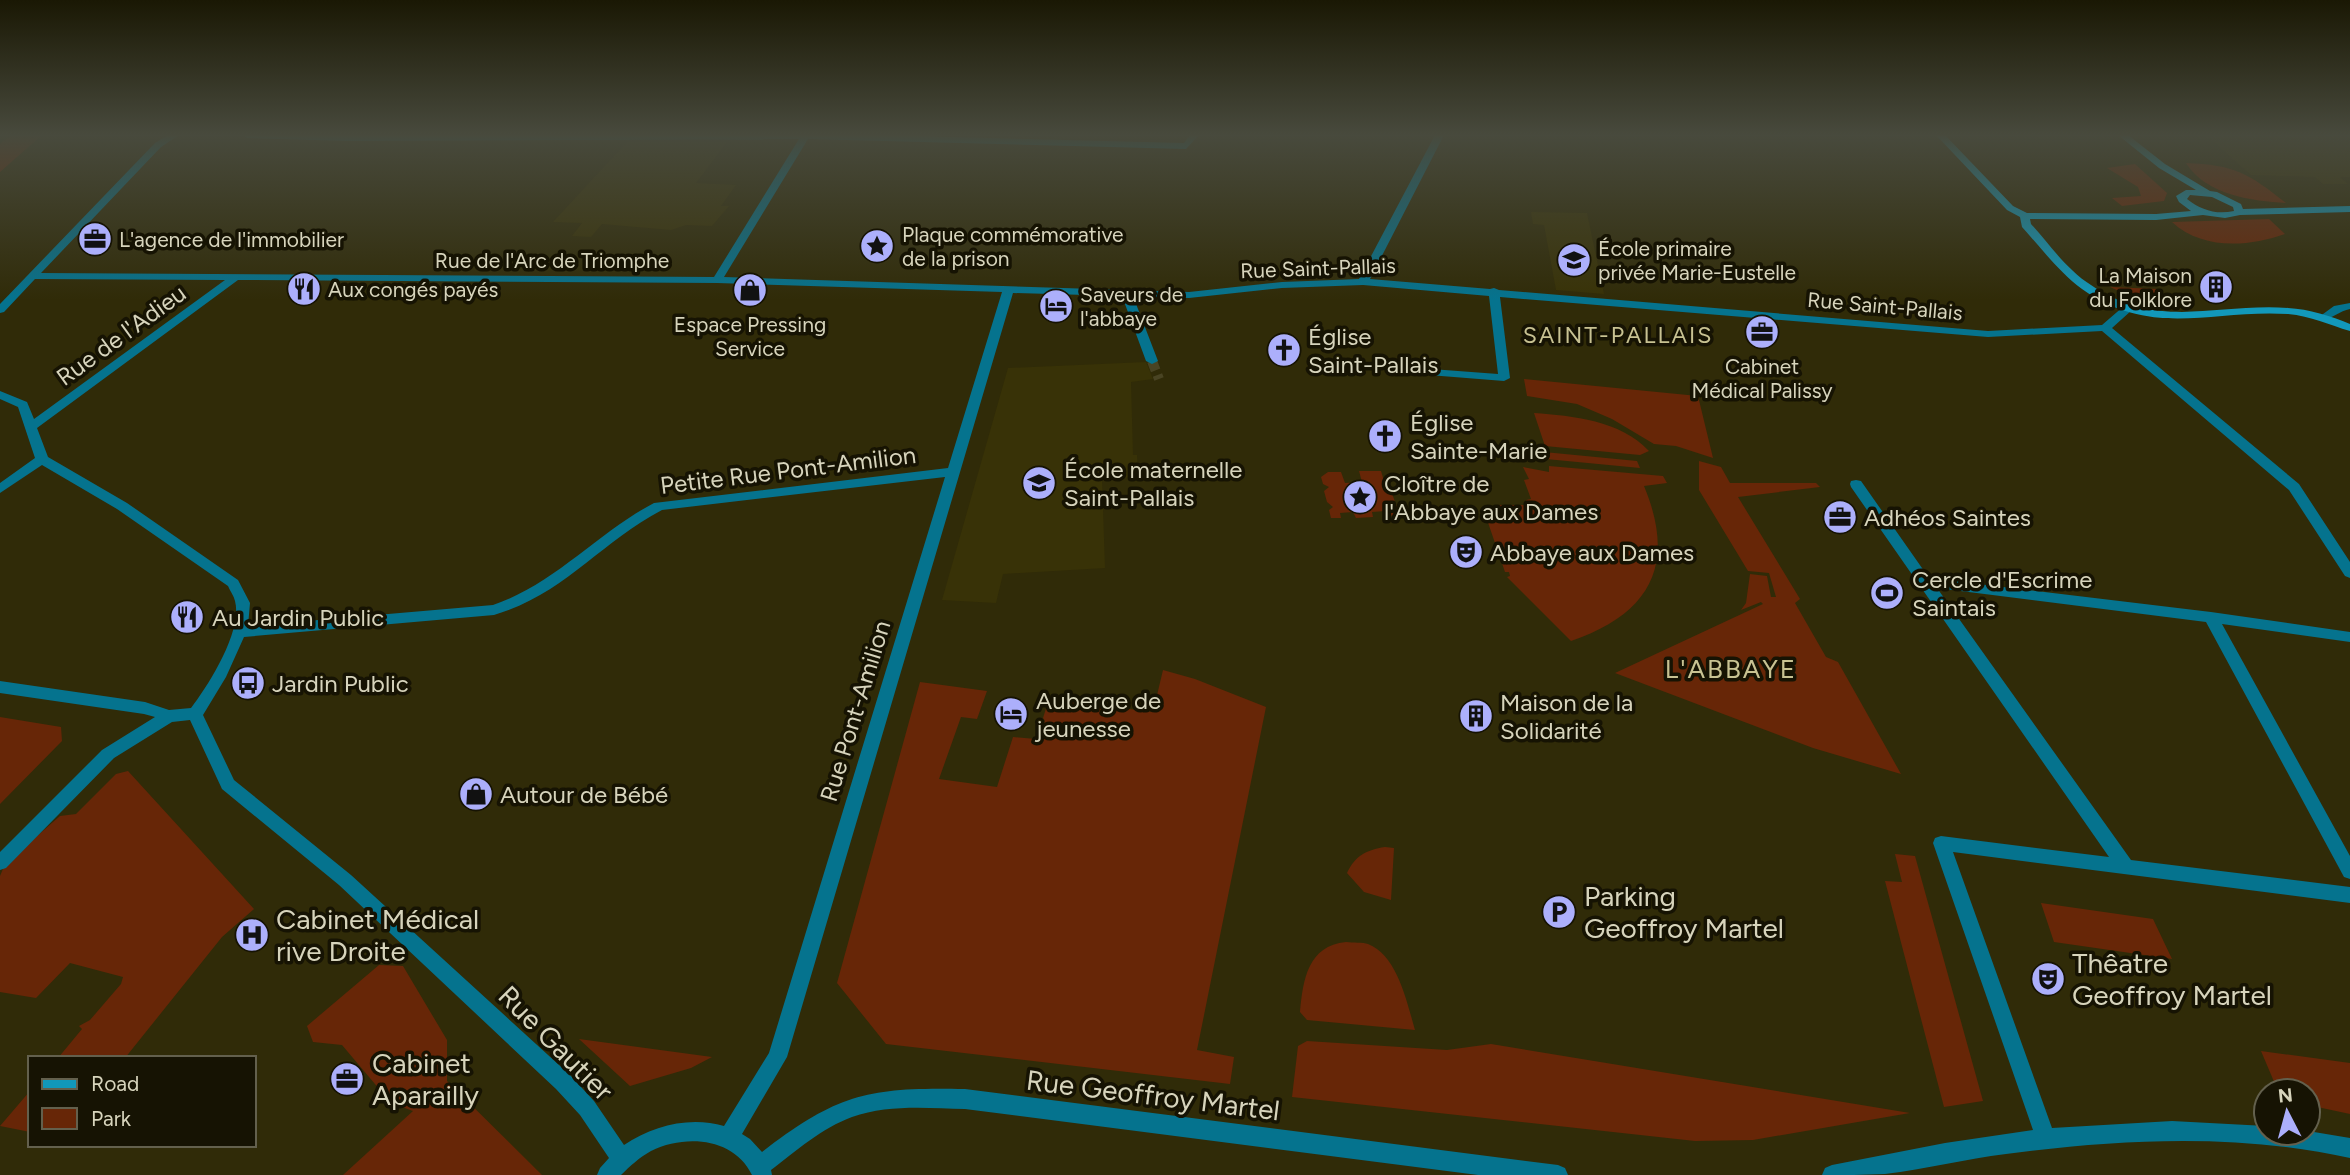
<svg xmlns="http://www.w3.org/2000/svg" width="2350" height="1175" font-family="Figtree,sans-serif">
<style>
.built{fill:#383207}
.green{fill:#672607}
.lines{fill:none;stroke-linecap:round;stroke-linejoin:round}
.street-tunnel{stroke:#494423;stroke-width:10;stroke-dasharray:10 5;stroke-linecap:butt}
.street{fill:#05738e;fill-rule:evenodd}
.secondary{fill:#1298ba;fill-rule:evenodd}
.labels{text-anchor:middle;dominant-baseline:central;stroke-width:7;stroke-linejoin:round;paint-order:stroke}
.far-poi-label{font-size:21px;fill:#d7d4bc;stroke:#161303;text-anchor:start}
.far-street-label{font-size:21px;fill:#d7d4bc;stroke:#161303}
.far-quarter-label{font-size:23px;letter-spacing:2px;fill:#c8c292;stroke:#161303}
.street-label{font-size:24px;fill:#d7d4bc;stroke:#161303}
.poi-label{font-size:24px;fill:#d7d4bc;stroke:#161303;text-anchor:start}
.neighbourhood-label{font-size:26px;letter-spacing:2px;fill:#c8c292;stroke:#161303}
.near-poi-label{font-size:28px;fill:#d7d4bc;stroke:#161303;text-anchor:start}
.near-street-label{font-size:28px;fill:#d7d4bc;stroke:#161303}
</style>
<rect width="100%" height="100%" fill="#302b08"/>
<path class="built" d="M 2206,135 L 2350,135 L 2350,177 L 2340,177 L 2348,184 L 2323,184 L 2315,177 L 2251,175 Z
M 627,142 L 727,142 L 696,183 L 736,185 L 721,206 L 729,206 L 712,226 L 686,225 L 671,230 L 602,224 L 591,237 L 572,236 L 582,223 L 553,222 Z
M 1531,212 L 1587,213 L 1604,294 L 1556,290 L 1544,225 L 1533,224 Z
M 1146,362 L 1153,379 L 1131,382 L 1133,455 L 1137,455 L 1138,477 L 1102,479 L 1105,568 L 1003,574 L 996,603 L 942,600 L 1008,368 Z"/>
<path class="green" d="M 11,135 L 42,135 L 0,172 L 0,144 Z
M 2186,163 C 2235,165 2248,173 2286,203 C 2252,201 2206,195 2186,163 Z
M 2135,164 L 2167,193 L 2164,201 L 2122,206 L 2112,198 L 2141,196 L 2138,187 L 2107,168 Z
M 2269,219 L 2285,234 C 2248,247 2202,250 2172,222 Z
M 2110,287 L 2158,289 L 2175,306 L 2132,297 Z
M 1524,379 L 1698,396 L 1713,458 L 1676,446 L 1654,444 L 1612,419 L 1577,404 L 1527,396 Z
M 1534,413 C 1573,416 1620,420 1649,451 L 1640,455 L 1545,446 Z
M 1544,452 L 1637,461 L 1640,468 L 1546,459 Z
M 1699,461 L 1721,467 L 1730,483 L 1816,483 L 1820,487 L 1738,497 L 1800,599 L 1795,603 L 1826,657 L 1838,662 L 1901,774 L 1813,748 L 1615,673 L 1763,604 L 1761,602 L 1741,610 L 1746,603 L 1750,574 L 1767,576 L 1771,597 L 1776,597 L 1769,573 L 1748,571 L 1699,490 Z
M 1549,466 L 1663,476 L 1667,483 L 1644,486 C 1677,565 1650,614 1571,641 L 1507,577 L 1510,576 L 1509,572 L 1505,572 L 1484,511 L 1499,510 L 1497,505 L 1527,505 L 1526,500 L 1531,499 L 1524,480 L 1529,479 L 1523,467 L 1549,472 Z
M 1359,471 L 1381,471 L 1387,491 L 1391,491 L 1400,515 L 1387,516 L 1385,511 L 1372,512 L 1373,517 L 1356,518 L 1353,512 L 1340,513 L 1341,518 L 1331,518 L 1329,510 L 1333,507 L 1327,502 L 1324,491 L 1329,487 L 1323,484 L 1321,477 L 1328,472 L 1341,472 L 1345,483 L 1362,482 Z
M 1163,670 L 1195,679 L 1266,707 L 1197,1050 L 1234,1057 L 1230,1084 L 886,1044 L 837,983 L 920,682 L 987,691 L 977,719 L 961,717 L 939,779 L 997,787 L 1013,737 L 1036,739 L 1045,721 L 1043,718 L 1049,699 L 1153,712 Z
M 0,717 L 61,727 L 62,741 L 0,804 Z
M 128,771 L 254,909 L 222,937 L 125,1058 L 58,1058 L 82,1029 L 79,1026 L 90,1020 L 121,984 L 123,977 L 70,963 L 36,998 L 0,992 L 0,876 L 5,864 L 60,816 L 76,814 L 116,774 Z
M 1385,847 L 1394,848 L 1391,900 L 1364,892 L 1347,873 C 1355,856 1366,850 1385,847 Z
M 1895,854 L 1915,856 L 1983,1101 L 1944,1107 L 1885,881 L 1902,882 Z
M 2041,903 L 2153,919 L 2172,959 L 2054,942 Z
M 1346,942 C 1353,943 1363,942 1368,944 C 1398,956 1407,1003 1415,1030 L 1307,1020 L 1300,1012 C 1303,979 1308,946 1346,942 Z
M 379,965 L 403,966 L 447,1040 L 447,1081 L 542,1175 L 343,1175 L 413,1111 L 391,1103 L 342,1045 L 313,1042 L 307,1026 Z
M 579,1039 L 712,1057 L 691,1068 L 630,1086 Z
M 1307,1041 L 1447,1050 L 1491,1044 L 1910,1113 L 1753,1140 L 1695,1141 L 1292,1097 L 1298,1046 Z
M 2261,1051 L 2350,1063 L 2350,1114 L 2308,1105 L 2308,1091 L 2278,1091 Z
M 30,1091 L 30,1132 L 0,1126 Z"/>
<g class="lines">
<path class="street-tunnel" d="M 1152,361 L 1159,379"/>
<path class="street" d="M 168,135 L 179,135 L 161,147 L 41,273 L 714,277 L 799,139 L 348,141 L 247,138 L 243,135 L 874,135 L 1184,143 L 1190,135 L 1199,135 L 1186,149 L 808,139 L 724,277 L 1189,292 L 1282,282 L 1359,279 L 1435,135 L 1444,135 L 1370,279 L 1490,289 L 1494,288 L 1499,290 L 1988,331 L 2102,325 L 2124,306 L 2132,306 L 2132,310 L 2112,328 L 2299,484 L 2350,562 L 2350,578 L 2345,576 L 2289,490 L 2102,331 L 1988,337 L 1500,297 L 1510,378 L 1504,381 L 1391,372 L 1385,369 L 1391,366 L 1498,374 L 1489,296 L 1363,285 L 1282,288 L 1189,298 L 1133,296 L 1158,361 L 1152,364 L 1146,361 L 1122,296 L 1013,293 L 787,1057 L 742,1134 L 750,1139 L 762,1152 C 838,1093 870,1087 965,1089 L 1558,1165 L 1565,1168 L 1568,1175 L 1478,1175 L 965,1109 C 928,1108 888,1104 852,1117 C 822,1128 796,1151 771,1170 L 772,1175 L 752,1175 C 734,1138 686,1134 651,1151 C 640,1157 630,1166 621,1175 L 597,1175 L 600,1168 L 609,1158 L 580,1115 L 556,1089 L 339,885 L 222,789 L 190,720 L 172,722 L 114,758 L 6,868 L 0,870 L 0,852 L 102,750 L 155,717 L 144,714 L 0,693 L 0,681 L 145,702 L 169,710 L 191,708 C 208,686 243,631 235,601 C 234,596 230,591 228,586 L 117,509 L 42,465 L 0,493 L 0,483 L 35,458 L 18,407 L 0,399 L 0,391 L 27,402 L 34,419 L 225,280 L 35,279 L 4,312 L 0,313 L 0,304 L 155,143 ZM 238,280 L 717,283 L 1002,292 L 948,468 L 654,503 C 597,533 555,584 493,605 L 248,626 L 250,603 L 238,580 L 127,503 L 48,457 L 37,428 ZM 945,477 L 769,1053 L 724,1126 C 691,1116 653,1125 624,1145 L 594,1101 L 570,1075 L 351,875 L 234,780 L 203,715 L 226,677 L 244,637 L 494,615 C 565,594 599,543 662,510 Z
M 2350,303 L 2350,309 C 2339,311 2330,321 2320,319 L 2319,317 L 2334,306 Z
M 1856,480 L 1861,481 L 1929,578 L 2211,612 L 2350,632 L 2350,642 L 2222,624 L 2350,856 L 2350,879 L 2344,877 L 2206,622 L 1937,588 L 2131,860 L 2350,887 L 2350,903 L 1953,852 L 2052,1128 L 2172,1121 L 2266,1126 L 2266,1133 L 2308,1133 L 2308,1131 L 2350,1138 L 2350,1158 C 2237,1133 2120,1139 2006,1154 C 1966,1159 1926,1169 1885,1174 C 1865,1175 1842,1175 1822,1175 L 1825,1168 L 1832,1165 L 1945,1143 L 2033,1130 L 1933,843 L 1935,838 L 1941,836 L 2109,857 L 1851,487 L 1850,484 L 1851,481 Z"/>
<path class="secondary" d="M 1936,135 L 1945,135 L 2013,206 L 2027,213 L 2156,214 L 2191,211 L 2179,202 L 2176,196 L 2186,190 L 2196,190 L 2159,168 L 2118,135 L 2128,135 L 2165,164 L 2210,191 L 2217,192 L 2241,204 L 2243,209 L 2350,206 L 2350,212 L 2240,215 L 2225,218 L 2203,215 L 2156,220 L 2030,219 L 2031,224 C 2050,245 2067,270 2091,285 C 2159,331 2214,303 2288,308 C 2309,309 2331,316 2350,324 L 2350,331 C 2329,325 2311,316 2288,314 C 2212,309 2152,339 2082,289 C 2059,272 2041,248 2022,227 L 2020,217 L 2007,210 ZM 2190,195 L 2212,197 L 2233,207 L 2234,211 C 2216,215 2201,210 2187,199 Z"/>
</g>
<linearGradient id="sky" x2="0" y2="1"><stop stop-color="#1a1804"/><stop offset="0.45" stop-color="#484a3d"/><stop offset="1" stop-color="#484a3d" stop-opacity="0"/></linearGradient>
<rect width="2350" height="300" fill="url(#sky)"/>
<defs>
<g id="office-disc" transform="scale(1.75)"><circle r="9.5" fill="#acaffb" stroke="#161303"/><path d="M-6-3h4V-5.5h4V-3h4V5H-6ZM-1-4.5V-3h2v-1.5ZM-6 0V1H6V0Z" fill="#111"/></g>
<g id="sight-disc" transform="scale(1.75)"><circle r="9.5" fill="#acaffb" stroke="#161303"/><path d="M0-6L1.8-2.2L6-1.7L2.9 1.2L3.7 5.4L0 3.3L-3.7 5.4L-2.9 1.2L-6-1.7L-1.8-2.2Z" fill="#111"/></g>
<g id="school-disc" transform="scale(1.75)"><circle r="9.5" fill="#acaffb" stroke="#161303"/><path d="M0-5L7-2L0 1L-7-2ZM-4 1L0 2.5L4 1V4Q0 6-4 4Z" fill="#111"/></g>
<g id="building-disc" transform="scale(1.75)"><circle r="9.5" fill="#acaffb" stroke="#161303"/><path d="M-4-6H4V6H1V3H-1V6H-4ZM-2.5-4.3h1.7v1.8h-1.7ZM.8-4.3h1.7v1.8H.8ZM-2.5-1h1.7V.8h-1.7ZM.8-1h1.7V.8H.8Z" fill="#111"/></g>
<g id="restaurant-disc" transform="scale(1.75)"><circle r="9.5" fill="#acaffb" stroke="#161303"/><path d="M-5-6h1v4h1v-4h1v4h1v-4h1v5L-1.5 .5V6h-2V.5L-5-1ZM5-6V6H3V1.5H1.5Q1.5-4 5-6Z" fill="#111"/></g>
<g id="shop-disc" transform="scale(1.75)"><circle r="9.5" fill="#acaffb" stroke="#161303"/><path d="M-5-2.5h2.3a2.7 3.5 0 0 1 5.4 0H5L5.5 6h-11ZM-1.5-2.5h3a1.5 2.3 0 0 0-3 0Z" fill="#111"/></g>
<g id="hotel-disc" transform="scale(1.75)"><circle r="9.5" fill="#acaffb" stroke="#161303"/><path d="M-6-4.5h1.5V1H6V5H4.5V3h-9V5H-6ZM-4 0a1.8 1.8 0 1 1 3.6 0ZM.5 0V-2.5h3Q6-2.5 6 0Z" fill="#111"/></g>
<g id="church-disc" transform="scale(1.75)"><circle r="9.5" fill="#acaffb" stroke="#161303"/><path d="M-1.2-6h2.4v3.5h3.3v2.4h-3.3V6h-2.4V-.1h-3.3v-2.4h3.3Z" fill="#111"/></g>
<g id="theatre-disc" transform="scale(1.75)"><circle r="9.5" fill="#acaffb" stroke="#161303"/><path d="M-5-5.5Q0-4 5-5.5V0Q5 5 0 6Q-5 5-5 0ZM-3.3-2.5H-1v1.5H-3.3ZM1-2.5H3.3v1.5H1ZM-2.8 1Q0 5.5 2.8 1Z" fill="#111"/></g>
<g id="stadium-disc" transform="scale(1.75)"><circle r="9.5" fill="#acaffb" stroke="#161303"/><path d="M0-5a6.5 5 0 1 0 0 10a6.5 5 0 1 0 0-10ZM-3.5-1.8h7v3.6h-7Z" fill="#111"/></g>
<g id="bus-disc" transform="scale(1.75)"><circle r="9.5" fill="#acaffb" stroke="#161303"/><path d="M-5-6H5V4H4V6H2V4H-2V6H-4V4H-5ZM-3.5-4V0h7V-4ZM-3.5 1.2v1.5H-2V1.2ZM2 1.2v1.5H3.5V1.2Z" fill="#111"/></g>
<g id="parking-disc" transform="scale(1.75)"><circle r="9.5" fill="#acaffb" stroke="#161303"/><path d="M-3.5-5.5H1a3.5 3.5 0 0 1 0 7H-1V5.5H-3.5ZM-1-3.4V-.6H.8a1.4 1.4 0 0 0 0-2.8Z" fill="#111"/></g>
<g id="hospital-disc" transform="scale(1.75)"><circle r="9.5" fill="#acaffb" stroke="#161303"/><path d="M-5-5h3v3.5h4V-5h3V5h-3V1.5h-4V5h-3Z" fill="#111"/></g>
</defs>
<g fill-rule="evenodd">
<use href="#office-disc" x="95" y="239"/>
<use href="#sight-disc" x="877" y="246"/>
<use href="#school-disc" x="1574" y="260"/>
<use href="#building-disc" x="2216" y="287"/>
<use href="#restaurant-disc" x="304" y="289"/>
<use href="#shop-disc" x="750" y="290"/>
<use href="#hotel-disc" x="1056" y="306"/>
<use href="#office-disc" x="1762" y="332"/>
<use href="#church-disc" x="1284" y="350"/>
<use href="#church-disc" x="1385" y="436"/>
<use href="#school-disc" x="1039" y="483"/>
<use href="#sight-disc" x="1360" y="497"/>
<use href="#office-disc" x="1840" y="517"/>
<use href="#theatre-disc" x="1466" y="552"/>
<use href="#stadium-disc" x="1887" y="593"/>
<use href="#restaurant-disc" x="187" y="617"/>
<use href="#bus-disc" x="248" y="683"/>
<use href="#hotel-disc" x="1011" y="714"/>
<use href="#building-disc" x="1476" y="716"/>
<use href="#shop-disc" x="476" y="794"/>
<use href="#parking-disc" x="1559" y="912"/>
<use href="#hospital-disc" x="252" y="935"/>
<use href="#theatre-disc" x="2048" y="979"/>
<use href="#office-disc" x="347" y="1079"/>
</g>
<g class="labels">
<g class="far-poi-label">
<text x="902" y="234">Plaque commémorative<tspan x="902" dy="24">de la prison</tspan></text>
<text x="119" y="239">L'agence de l'immobilier</text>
<text x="1598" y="248">École primaire<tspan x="1598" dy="24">privée Marie-Eustelle</tspan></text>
<text x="2192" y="275" text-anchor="end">La Maison<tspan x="2192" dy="24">du Folklore</tspan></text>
<text x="328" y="289">Aux congés payés</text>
<text x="1080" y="294">Saveurs de<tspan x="1080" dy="24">l'abbaye</tspan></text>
<text x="750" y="324" text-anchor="middle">Espace Pressing<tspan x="750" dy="24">Service</tspan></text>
<text x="1762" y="366" text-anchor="middle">Cabinet<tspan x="1762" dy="24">Médical Palissy</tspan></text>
</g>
<g class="far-street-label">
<text x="552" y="260">Rue de l'Arc de Triomphe</text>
<text transform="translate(1318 268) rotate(-2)">Rue Saint-Pallais</text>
<text transform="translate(1885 306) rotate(5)">Rue Saint-Pallais</text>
</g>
<g class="far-quarter-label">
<text x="1618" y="335">SAINT-PALLAIS</text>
</g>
<g class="street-label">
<text transform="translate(121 335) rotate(-36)">Rue de l'Adieu</text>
<text transform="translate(788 470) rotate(-7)">Petite Rue Pont-Amilion</text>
<text transform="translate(855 711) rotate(-73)">Rue Pont-Amilion</text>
</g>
<g class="poi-label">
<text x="1308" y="336">Église<tspan x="1308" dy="28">Saint-Pallais</tspan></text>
<text x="1410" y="422">Église<tspan x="1410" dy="28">Sainte-Marie</tspan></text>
<text x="1064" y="469">École maternelle<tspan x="1064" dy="28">Saint-Pallais</tspan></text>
<text x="1384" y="483">Cloître de<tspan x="1384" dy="28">l'Abbaye aux Dames</tspan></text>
<text x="1864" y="517">Adhéos Saintes</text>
<text x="1490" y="552">Abbaye aux Dames</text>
<text x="1912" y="579">Cercle d'Escrime<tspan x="1912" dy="28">Saintais</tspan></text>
<text x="212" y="617">Au Jardin Public</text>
<text x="272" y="683">Jardin Public</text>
<text x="1036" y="700">Auberge de<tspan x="1036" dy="28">jeunesse</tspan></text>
<text x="1500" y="702">Maison de la<tspan x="1500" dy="28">Solidarité</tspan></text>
<text x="500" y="794">Autour de Bébé</text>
</g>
<g class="neighbourhood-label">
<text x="1731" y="669">L'ABBAYE</text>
</g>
<g class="near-poi-label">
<text x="1584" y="896">Parking<tspan x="1584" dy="32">Geoffroy Martel</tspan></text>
<text x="276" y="919">Cabinet Médical<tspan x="276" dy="32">rive Droite</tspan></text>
<text x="2072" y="963">Thêatre<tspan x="2072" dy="32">Geoffroy Martel</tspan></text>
<text x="372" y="1063">Cabinet<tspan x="372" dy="32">Aparailly</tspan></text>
</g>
<g class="near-street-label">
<text transform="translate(556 1043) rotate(45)">Rue Gautier</text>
<text transform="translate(1153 1095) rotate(7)">Rue Geoffroy Martel</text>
</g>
</g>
<rect x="28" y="1056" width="228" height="91" fill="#161303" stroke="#63604d" stroke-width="2"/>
<rect x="42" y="1079" width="35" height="10" fill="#1298ba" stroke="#63604d" stroke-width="2"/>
<text x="91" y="1091" font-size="21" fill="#d7d4bc">Road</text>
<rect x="42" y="1108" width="35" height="21" fill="#672607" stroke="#63604d" stroke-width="2"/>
<text x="91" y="1126" font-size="21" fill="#d7d4bc">Park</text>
<g transform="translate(2287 1112) rotate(354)"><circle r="33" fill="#161303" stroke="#63604d" stroke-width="2"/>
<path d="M0-5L12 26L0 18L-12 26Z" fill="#acaffb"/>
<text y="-10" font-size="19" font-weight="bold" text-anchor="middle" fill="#d7d4bc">N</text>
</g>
</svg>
